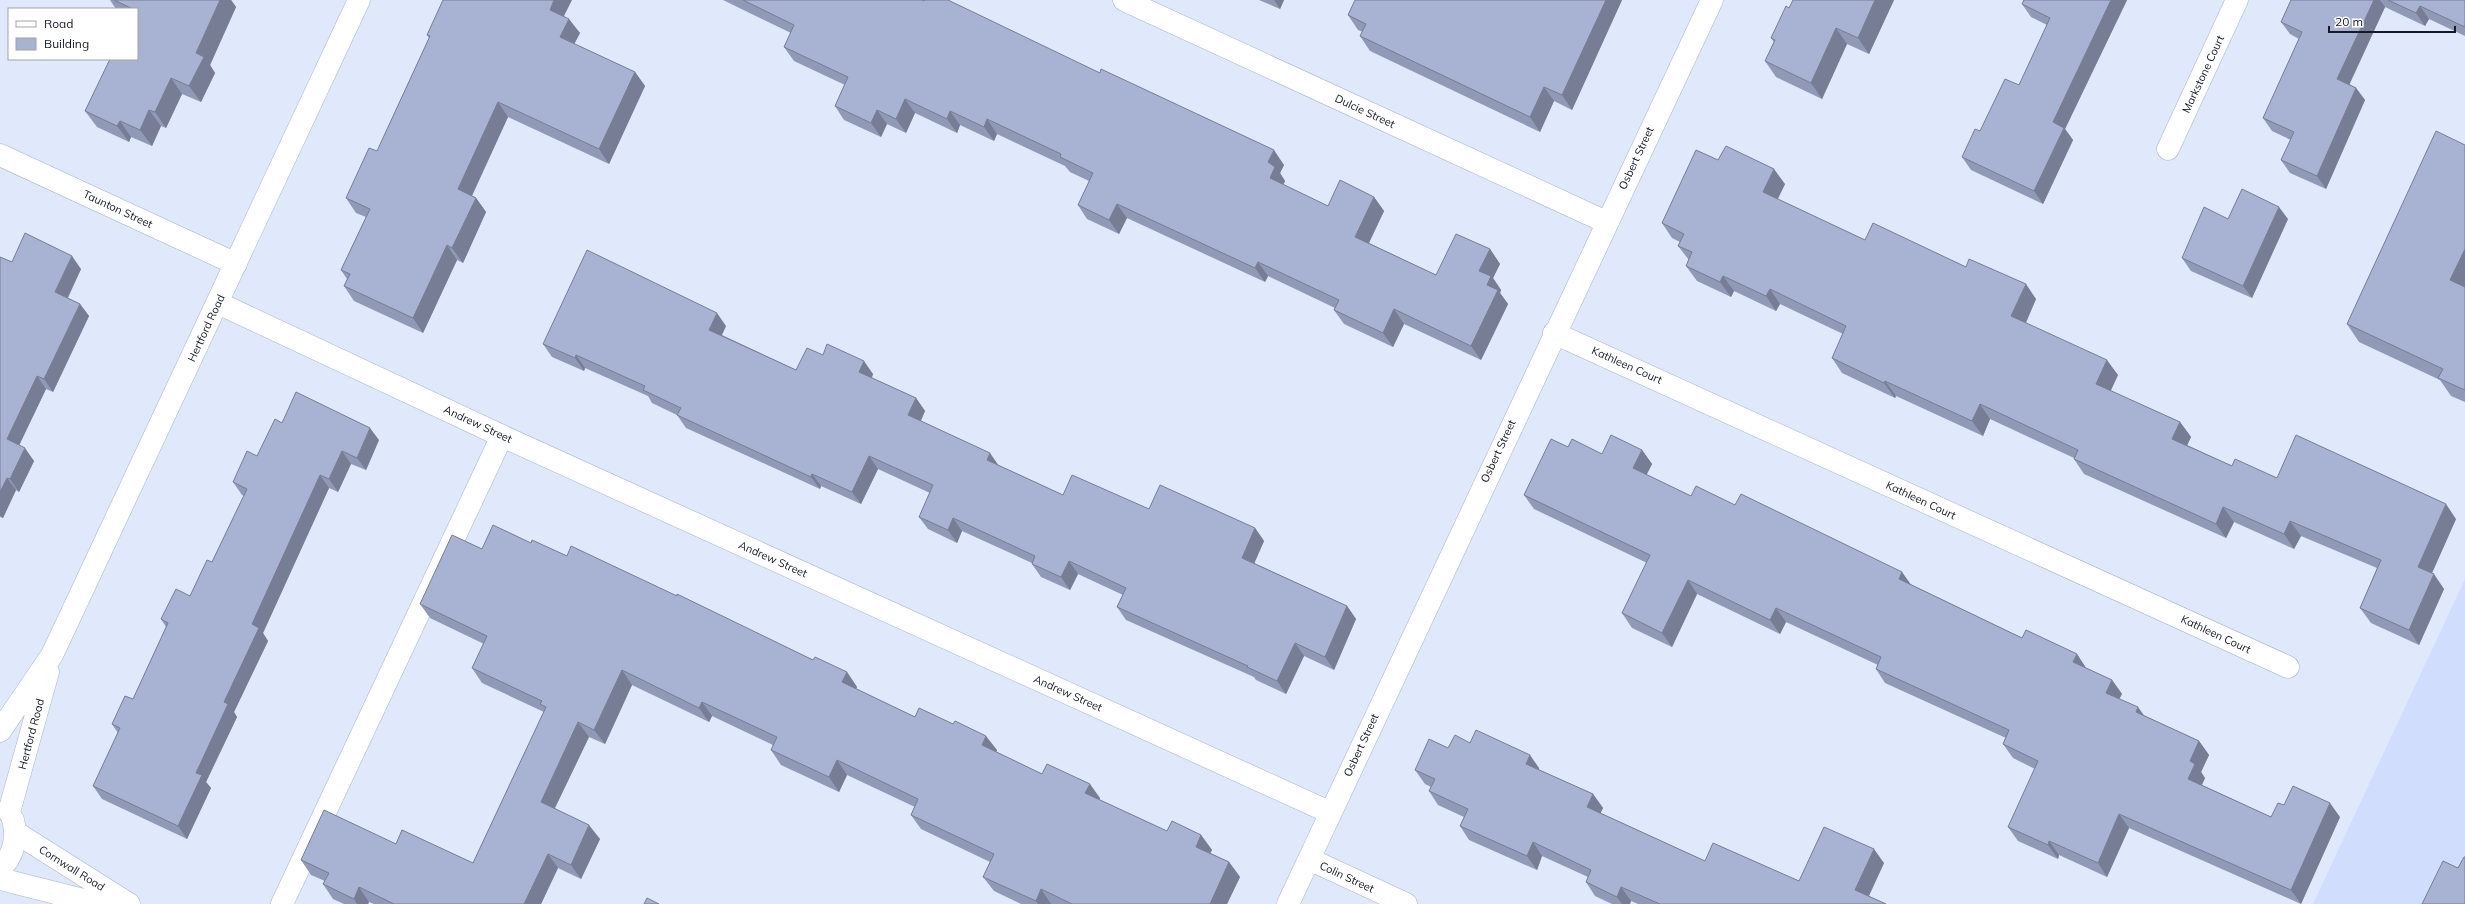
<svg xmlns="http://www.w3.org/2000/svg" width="2465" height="904" font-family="Mulish,sans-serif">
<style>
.built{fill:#d1ddfd}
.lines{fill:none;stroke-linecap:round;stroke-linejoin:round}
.minor-casing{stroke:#a7b2d3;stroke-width:23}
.minor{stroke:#fff;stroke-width:22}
.wall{fill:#909ab6}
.shaded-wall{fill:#767d94}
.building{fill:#a8b3d4;stroke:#767d94}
.labels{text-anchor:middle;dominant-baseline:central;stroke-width:3.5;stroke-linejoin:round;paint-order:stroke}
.street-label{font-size:11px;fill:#161925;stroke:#fff}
</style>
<rect width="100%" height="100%" fill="#e0e8fc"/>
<path class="built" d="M 2465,579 L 2465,904 L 2313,904 Z"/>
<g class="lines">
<g class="minor-casing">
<path id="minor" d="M 1124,0 L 1606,222
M 2168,149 L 2237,0
M 0,155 L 236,264
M 218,303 L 502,436 L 1329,812
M 1554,333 L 2288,667
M 0,731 L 52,655 L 359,0
M 9,812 L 48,672
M 15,832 L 129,904
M 1309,859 L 1406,904
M 0,869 C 13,857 18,838 13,820
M 0,879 L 99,904
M 282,904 L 502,436
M 1288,904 L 1712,0"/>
</g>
<use href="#minor" class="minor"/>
</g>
<path class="wall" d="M 110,0 L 231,0 L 236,7 L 210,65 L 215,73 L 201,102 L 182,94 L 166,128 L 161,126 L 152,146 L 131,137 L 129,142 L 97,127 L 85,111 L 137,9 L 116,9 Z
M 723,0 L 922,0 L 1284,165 L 1280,173 L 1285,181 L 1283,185 L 1328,206 L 1374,197 L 1384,211 L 1369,243 L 1436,275 L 1490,249 L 1500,264 L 1493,278 L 1501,290 L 1500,293 L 1508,304 L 1481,360 L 1404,324 L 1393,347 L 1344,324 L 1334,310 L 1335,308 L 1268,276 L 1265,282 L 1127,218 L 1119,234 L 1087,219 L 1078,205 L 1089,181 L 1070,172 L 1065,166 L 997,134 L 994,141 L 960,125 L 957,133 L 915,113 L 906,133 L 887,124 L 881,137 L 844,120 L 835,106 L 845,85 L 794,61 L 784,47 L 791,33 Z
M 1259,0 L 1284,0 L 1280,9 Z
M 1622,0 L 1572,110 L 1554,101 L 1540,132 L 1370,51 L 1360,36 L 1363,32 L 1358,30 L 1348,15 Z
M 1894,0 L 1869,54 L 1847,44 L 1822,99 L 1776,77 L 1765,61 L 1774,42 L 1771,38 L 1789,8 Z
M 2024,0 L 2127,0 L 2065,129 L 2073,140 L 2043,204 L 1971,170 L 1962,157 L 2019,85 L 2047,25 L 2031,17 L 2022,4 Z
M 2291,0 L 2465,0 L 2465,36 L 2429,19 L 2425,26 L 2385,7 L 2349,84 L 2356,88 L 2365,100 L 2326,189 L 2290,173 L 2281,160 L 2291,140 L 2272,131 L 2263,118 L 2299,39 L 2290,34 L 2281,22 Z
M 564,16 L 580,33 L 574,44 L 635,72 L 645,86 L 609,164 L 508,117 L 472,196 L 476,198 L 486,212 L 463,263 L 457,260 L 423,333 L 354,301 L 344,286 L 347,279 L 341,270 L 366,217 L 356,213 L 346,198 L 377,151 L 429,38 L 427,35 Z
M 2465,145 L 2465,402 L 2451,396 L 2440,380 L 2359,342 L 2347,324 Z
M 1718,160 L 1785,184 L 1777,199 L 1865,240 L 1966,267 L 2036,299 L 2026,323 L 2118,375 L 2110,391 L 2180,422 L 2191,437 L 2187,445 L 2232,466 L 2277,478 L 2456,519 L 2432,573 L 2444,589 L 2419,645 L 2371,623 L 2360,608 L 2377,568 L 2301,536 L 2294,549 L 2234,522 L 2226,538 L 2084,474 L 2074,459 L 2074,458 L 1990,419 L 1983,436 L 1896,396 L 1895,398 L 1842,373 L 1832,358 L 1843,334 L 1780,304 L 1776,311 L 1734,291 L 1731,297 L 1697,281 L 1686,266 L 1689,260 L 1678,246 L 1680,242 L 1672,238 L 1662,223 Z
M 2288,219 L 2252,298 L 2191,271 L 2182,258 Z
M 0,257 L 12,262 L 81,269 L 68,298 L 80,304 L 89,316 L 53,392 L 46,389 L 19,445 L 34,461 L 19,492 L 16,490 L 3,518 L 0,517 Z
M 726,326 L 722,335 L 796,370 L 823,355 L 873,374 L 872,378 L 916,398 L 925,411 L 921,421 L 998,465 L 1063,495 L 1255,528 L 1264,541 L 1254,563 L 1347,606 L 1356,619 L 1334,670 L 1304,656 L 1286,694 L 1256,680 L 1254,677 L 1126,620 L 1117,607 L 1123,595 L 1078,574 L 1070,590 L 1041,577 L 1032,564 L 1032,563 L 962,531 L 957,543 L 928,529 L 919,517 L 930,493 L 878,469 L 861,504 L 821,486 L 820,489 L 686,428 L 677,415 L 652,403 L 648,396 L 585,368 L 584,371 L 552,357 L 543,344 Z
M 282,423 L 379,440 L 366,470 L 351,464 L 338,492 L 329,488 L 263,633 L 268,641 L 234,712 L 237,717 L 206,782 L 211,788 L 187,839 L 102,799 L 93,786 L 118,733 L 112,724 L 133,699 L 166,627 L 161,619 L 190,596 L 212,562 L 244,496 L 242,495 L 233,482 L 257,456 Z
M 1568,447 L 1602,454 L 1642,450 L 1652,464 L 1646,475 L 1691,496 L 1735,505 L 1912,585 L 2022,638 L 2077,654 L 2086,668 L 2112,680 L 2122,694 L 2119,699 L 2143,715 L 2199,741 L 2209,755 L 2201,772 L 2205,778 L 2202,785 L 2271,817 L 2284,805 L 2340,817 L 2301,904 L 2129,828 L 2107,877 L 2059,855 L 2058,859 L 2018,841 L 2008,827 L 2035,769 L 2013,758 L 2003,744 L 2006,738 L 1885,683 L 1876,669 L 1878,665 L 1786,622 L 1780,634 L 1697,594 L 1672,647 L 1632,628 L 1622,613 L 1647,563 L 1534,509 L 1524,495 Z
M 531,543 L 677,596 L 813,660 L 847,672 L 857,687 L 856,689 L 915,717 L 997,750 L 996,752 L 1042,774 L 1100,798 L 1099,800 L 1167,831 L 1201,835 L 1212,850 L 1210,853 L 1229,862 L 1240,877 L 1227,904 L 1021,904 L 994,891 L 983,877 L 990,862 L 921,829 L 911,815 L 915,807 L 847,775 L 839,792 L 781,765 L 771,750 L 773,745 L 712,716 L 709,722 L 632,685 L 605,744 L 589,737 L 555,808 L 600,839 L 581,879 L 558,868 L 541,904 L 374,904 L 369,902 L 368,904 L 344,904 L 333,899 L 323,884 L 325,881 L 311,875 L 301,860 L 396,844 L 473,863 L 544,712 L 482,683 L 472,668 L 484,644 L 430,618 L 420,604 L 482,549 Z
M 1470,743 L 1539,768 L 1539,770 L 1593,794 L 1603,808 L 1600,813 L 1705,861 L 1799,881 L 1884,863 L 1869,896 L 1886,904 L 1638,904 L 1631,901 L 1630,904 L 1612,904 L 1595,896 L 1586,882 L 1588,877 L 1542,856 L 1537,870 L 1469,840 L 1460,826 L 1464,817 L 1438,805 L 1429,791 L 1431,787 L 1425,784 L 1415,770 Z"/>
<path class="shaded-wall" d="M 220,0 L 231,0 L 236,7 L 210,65 L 215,73 L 201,102 L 189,86 L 196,53 Z
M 554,0 L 572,0 L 560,24 L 550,10 Z
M 1274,0 L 1284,0 L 1280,9 Z
M 1606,0 L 1622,0 L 1572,110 L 1562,95 Z
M 1875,0 L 1894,0 L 1869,54 L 1858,38 Z
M 2111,0 L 2127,0 L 2065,129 L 2073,140 L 2043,204 L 2034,191 L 2053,122 Z
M 2374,0 L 2380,0 L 2385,7 L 2346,92 L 2337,79 Z
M 2420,6 L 2429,19 L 2425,26 L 2416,13 Z
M 569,19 L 580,33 L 570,52 L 560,37 Z
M 1836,28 L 1847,44 L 1822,99 L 1811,83 Z
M 635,72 L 645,86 L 609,164 L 599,149 Z
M 171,78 L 182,94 L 166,128 L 155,112 Z
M 1544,87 L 1554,101 L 1540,132 L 1530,117 Z
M 2356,88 L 2365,100 L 2326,189 L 2317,176 Z
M 905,99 L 915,113 L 906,133 L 896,119 Z
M 498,102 L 508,117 L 468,204 L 458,189 Z
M 149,110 L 161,126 L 152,146 L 140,130 Z
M 877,110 L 887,124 L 881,137 L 871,123 Z
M 950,111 L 960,125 L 957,133 L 947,119 Z
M 987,119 L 997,134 L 994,141 L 984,127 Z
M 120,121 L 131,137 L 129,142 L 117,126 Z
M 1274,150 L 1284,165 L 1280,173 L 1285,181 L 1280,192 L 1270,178 L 1268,162 Z
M 1774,169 L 1785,184 L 1774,207 L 1763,192 Z
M 1374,197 L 1384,211 L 1365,251 L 1355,237 Z
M 476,198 L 486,212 L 463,263 L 452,248 Z
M 1117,204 L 1127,218 L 1119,234 L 1109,220 Z
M 2279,207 L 2288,219 L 2252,298 L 2243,286 Z
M 447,245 L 457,260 L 423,333 L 413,318 Z
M 1490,249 L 1500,264 L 1493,278 L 1501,290 L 1500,293 L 1508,304 L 1481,360 L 1471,346 L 1487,285 L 1479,271 Z
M 2465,249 L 2465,294 L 2450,280 Z
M 72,256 L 81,269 L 64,305 L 55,292 Z
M 1258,262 L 1268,276 L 1265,282 L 1255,268 Z
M 1723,276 L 1734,291 L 1731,297 L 1720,282 Z
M 2026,284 L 2036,299 L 2022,331 L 2011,316 Z
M 1770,289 L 1780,304 L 1776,311 L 1766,296 Z
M 80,304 L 89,316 L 53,392 L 44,379 Z
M 1394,309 L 1404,324 L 1393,347 L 1383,333 Z
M 717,313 L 726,326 L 718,343 L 709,330 Z
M 576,355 L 585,368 L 584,371 L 575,358 Z
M 2107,360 L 2118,375 L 2107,399 L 2096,384 Z
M 864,361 L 873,374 L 868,385 L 859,372 Z
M 37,376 L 46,389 L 16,452 L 7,439 Z
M 1885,381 L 1896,396 L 1895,398 L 1884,383 Z
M 916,398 L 925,411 L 917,428 L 908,415 Z
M 1980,404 L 1990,419 L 1983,436 L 1972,421 Z
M 2180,422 L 2191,437 L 2183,454 L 2172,439 Z
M 370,428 L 379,440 L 366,470 L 357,458 Z
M 25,448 L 34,461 L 19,492 L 10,479 Z
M 1642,450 L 1652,464 L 1643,482 L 1633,468 Z
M 342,451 L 351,464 L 338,492 L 329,479 Z
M 990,453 L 999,466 L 987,460 Z
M 869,456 L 878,469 L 861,504 L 852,492 Z
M 812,474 L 821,486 L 820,489 L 811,477 Z
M 320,475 L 329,488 L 263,633 L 268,641 L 234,712 L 237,717 L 206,782 L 211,788 L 187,839 L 178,826 L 196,773 L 224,702 L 252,624 Z
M 7,478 L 16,490 L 3,518 L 0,515 L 0,492 Z
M 2446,504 L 2456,519 L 2428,582 L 2418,567 Z
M 2223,507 L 2234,522 L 2226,538 L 2216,524 Z
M 953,518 L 962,531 L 957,543 L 948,530 Z
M 2290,521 L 2301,536 L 2294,549 L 2284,534 Z
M 1255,528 L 1264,541 L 1251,571 L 1242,558 Z
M 1069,561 L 1078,574 L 1070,590 L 1061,577 Z
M 1902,572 L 1912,586 L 1899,579 Z
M 2434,574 L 2444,589 L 2419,645 L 2409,630 Z
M 1688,580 L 1697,594 L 1672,647 L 1662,633 Z
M 1347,606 L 1356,619 L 1334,670 L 1325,657 Z
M 1776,608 L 1786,622 L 1780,634 L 1770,620 Z
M 1295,643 L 1304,656 L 1286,694 L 1277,681 Z
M 2077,654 L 2086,668 L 2083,676 L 2073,662 Z
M 622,670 L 632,685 L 605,744 L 594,730 Z
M 847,672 L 857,687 L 852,696 L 842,682 Z
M 2112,680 L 2122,694 L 2115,707 L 2106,693 Z
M 702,702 L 712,716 L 709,722 L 699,708 Z
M 2138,707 L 2148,721 L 2136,712 Z
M 578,722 L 589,737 L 551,816 L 541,802 Z
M 986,736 L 997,750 L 992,760 L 982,745 Z
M 2199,741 L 2209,755 L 2201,772 L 2205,778 L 2198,793 L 2188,779 L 2190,761 Z
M 1530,755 L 1539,768 L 1535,778 L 1526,764 Z
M 837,760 L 847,775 L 839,792 L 829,777 Z
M 1090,784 L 1100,798 L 1096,808 L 1085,793 Z
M 1593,794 L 1603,808 L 1597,821 L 1587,807 Z
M 2330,803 L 2340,817 L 2301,904 L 2291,890 Z
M 2119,814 L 2129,828 L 2107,877 L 2098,863 Z
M 589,825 L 600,839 L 581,879 L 571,865 Z
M 1201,835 L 1212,850 L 1206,861 L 1196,847 Z
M 2049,841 L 2059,855 L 2058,859 L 2048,845 Z
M 1533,842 L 1542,856 L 1537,870 L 1527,856 Z
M 1874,849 L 1884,863 L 1865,904 L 1855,890 Z
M 548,854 L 558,868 L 541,904 L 524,904 Z
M 1229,862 L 1240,877 L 1227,904 L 1210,904 Z
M 359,887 L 369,902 L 368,904 L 357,904 L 354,899 Z
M 1621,887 L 1631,901 L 1630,904 L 1622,904 L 1617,897 Z
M 1041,889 L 1051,904 L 1038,904 L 1036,901 Z"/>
<path class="building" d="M 114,0 L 220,0 L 196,53 L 204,57 L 189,86 L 171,78 L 155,112 L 149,110 L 140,130 L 120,121 L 117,126 L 85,111 L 110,59 L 137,59 L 137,9 L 133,9 Z
M 443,0 L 554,0 L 550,10 L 569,19 L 560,37 L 635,72 L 599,149 L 498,102 L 458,189 L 476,198 L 452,248 L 447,245 L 413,318 L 344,286 L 350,274 L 341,270 L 370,209 L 346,198 L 369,148 L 377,151 L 430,36 L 427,35 Z
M 743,0 L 922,0 L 924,1 L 924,0 L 948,0 L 1100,73 L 1101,69 L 1274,150 L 1268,162 L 1275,167 L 1270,178 L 1328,206 L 1340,180 L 1374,197 L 1355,237 L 1436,275 L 1456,234 L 1490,249 L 1479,271 L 1491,276 L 1487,285 L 1498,290 L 1471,346 L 1394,309 L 1383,333 L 1334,310 L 1339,300 L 1258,262 L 1255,268 L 1117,204 L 1109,220 L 1078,205 L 1093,173 L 1060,157 L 1061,154 L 987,119 L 984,127 L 950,111 L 947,119 L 905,99 L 896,119 L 877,110 L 871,123 L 835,106 L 848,77 L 784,47 L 794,25 Z
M 1355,0 L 1606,0 L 1562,95 L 1544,87 L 1530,117 L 1360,36 L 1366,24 L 1348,15 Z
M 1793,0 L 1875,0 L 1858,38 L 1836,28 L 1811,83 L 1765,61 L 1775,40 L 1771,38 L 1786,6 L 1789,8 Z
M 2024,0 L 2111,0 L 2053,122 L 2064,128 L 2034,191 L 1962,157 L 1975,129 L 1980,131 L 2005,79 L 2019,85 L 2050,18 L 2022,4 Z
M 2291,0 L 2374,0 L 2337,79 L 2356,88 L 2317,176 L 2281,160 L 2294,132 L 2263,118 L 2302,32 L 2281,22 Z
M 2388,0 L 2465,0 L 2465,27 L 2420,6 L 2416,13 Z
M 2436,131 L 2465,145 L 2465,249 L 2450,280 L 2465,287 L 2465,390 L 2438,378 L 2443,369 L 2347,324 Z
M 1726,146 L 1774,169 L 1763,192 L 1865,240 L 1873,223 L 1966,267 L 1969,259 L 2026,284 L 2011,316 L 2107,360 L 2096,384 L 2180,422 L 2172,439 L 2232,466 L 2235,459 L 2277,478 L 2296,435 L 2446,504 L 2418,567 L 2434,574 L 2409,630 L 2360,608 L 2381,560 L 2290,521 L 2284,534 L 2223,507 L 2216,524 L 2074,459 L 2078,450 L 1980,404 L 1972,421 L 1885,381 L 1884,383 L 1832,358 L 1846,326 L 1770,289 L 1766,296 L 1723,276 L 1720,282 L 1686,266 L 1692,252 L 1678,246 L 1684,234 L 1662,223 L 1696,150 L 1718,160 Z
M 2242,189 L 2279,207 L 2243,286 L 2182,258 L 2204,207 L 2228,219 Z
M 25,233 L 72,256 L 55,292 L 80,304 L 44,379 L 37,376 L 7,439 L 25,448 L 10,479 L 7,478 L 0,492 L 0,257 L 12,262 Z
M 587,250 L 717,313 L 709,330 L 796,370 L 807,348 L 823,355 L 827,344 L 864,361 L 859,372 L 916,398 L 908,415 L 990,453 L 987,460 L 1063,495 L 1072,475 L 1149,509 L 1160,485 L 1255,528 L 1242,558 L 1347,606 L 1325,657 L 1295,643 L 1277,681 L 1247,667 L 1248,666 L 1117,607 L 1126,588 L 1069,561 L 1061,577 L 1032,564 L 1035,556 L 953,518 L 948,530 L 919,517 L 933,485 L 869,456 L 852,492 L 812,474 L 811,477 L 677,415 L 681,408 L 643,390 L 645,386 L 576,355 L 575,358 L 543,344 Z
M 296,392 L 370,428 L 357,458 L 342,451 L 329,479 L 320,475 L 252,624 L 259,628 L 224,702 L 228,704 L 196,773 L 202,775 L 178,826 L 93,786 L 120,728 L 112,724 L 125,696 L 133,699 L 168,623 L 161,619 L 176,589 L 190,596 L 207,560 L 212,562 L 247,489 L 233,482 L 247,451 L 257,456 L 275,419 L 282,423 Z
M 1611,435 L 1642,450 L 1633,468 L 1691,496 L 1696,486 L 1735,505 L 1741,494 L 1902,572 L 1899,579 L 2022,638 L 2026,630 L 2077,654 L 2073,662 L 2112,680 L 2106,693 L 2138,707 L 2136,712 L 2199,741 L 2190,761 L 2195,764 L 2188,779 L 2271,817 L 2278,803 L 2284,805 L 2293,786 L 2330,803 L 2291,890 L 2119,814 L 2098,863 L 2049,841 L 2048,845 L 2008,827 L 2038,761 L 2003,744 L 2009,730 L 1876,669 L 1881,657 L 1776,608 L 1770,620 L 1688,580 L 1662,633 L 1622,613 L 1650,555 L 1524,495 L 1551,439 L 1568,447 L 1572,439 L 1602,454 Z
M 493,525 L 531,543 L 532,540 L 567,556 L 571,546 L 677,596 L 677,594 L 813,660 L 815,657 L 847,672 L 842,682 L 915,717 L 919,708 L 953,724 L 955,721 L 986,736 L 982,745 L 1042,774 L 1047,764 L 1090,784 L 1085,793 L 1167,831 L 1172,821 L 1201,835 L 1196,847 L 1229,862 L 1210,904 L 1072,904 L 1041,889 L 1036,901 L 983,877 L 994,854 L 911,815 L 918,799 L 837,760 L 829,777 L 771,750 L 777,737 L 702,702 L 699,708 L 622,670 L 594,730 L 578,722 L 541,802 L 589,825 L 571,865 L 548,854 L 524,904 L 394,904 L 359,887 L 354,899 L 323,884 L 329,873 L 301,860 L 324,810 L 396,844 L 402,830 L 473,863 L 546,707 L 540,704 L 542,701 L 472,668 L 487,636 L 420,604 L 452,535 L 482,549 Z
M 1476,730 L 1530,755 L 1526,764 L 1593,794 L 1587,807 L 1705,861 L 1713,843 L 1799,881 L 1824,827 L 1874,849 L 1855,890 L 1886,904 L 1660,904 L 1621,887 L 1617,897 L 1586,882 L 1591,870 L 1533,842 L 1527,856 L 1460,826 L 1468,809 L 1429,791 L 1435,779 L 1415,770 L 1429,739 L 1448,748 L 1455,735 L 1470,743 Z
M 2464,857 L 2465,857 L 2465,904 L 2422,904 L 2443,861 L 2458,868 Z
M 647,898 L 659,904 L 644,904 Z"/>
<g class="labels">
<g class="street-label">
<text transform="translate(2203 74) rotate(-65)">Markstone Court</text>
<text transform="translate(1365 111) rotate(25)">Dulcie Street</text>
<text transform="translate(1636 158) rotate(-65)">Osbert Street</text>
<text transform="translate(118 209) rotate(25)">Taunton Street</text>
<text transform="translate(206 328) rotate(-65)">Hertford Road</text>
<text transform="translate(1627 365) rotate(24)">Kathleen Court</text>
<text transform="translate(478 424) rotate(25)">Andrew Street</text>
<text transform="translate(1498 451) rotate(-65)">Osbert Street</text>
<text transform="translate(1921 500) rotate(25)">Kathleen Court</text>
<text transform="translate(773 559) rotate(24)">Andrew Street</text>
<text transform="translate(2216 634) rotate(25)">Kathleen Court</text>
<text transform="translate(1068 693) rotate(24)">Andrew Street</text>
<text transform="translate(31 734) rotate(-75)">Hertford Road</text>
<text transform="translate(1361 745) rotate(-65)">Osbert Street</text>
<text transform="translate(72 868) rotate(32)">Cornwall Road</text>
<text transform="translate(1347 877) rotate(25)">Colin Street</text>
</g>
</g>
<rect x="8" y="8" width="130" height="52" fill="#ffffff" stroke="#a2a3a8"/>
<rect x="16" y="21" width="20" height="6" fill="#ffffff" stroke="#a2a3a8"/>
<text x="44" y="28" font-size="12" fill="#161925">Road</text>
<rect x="16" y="38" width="20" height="12" fill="#a8b3d4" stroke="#a2a3a8"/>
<text x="44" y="48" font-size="12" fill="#161925">Building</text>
<path d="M2329 26v6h126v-6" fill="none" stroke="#161925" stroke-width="2"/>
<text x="2335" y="26" font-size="12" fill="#161925" stroke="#ffffff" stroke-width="3" paint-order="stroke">20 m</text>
</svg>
